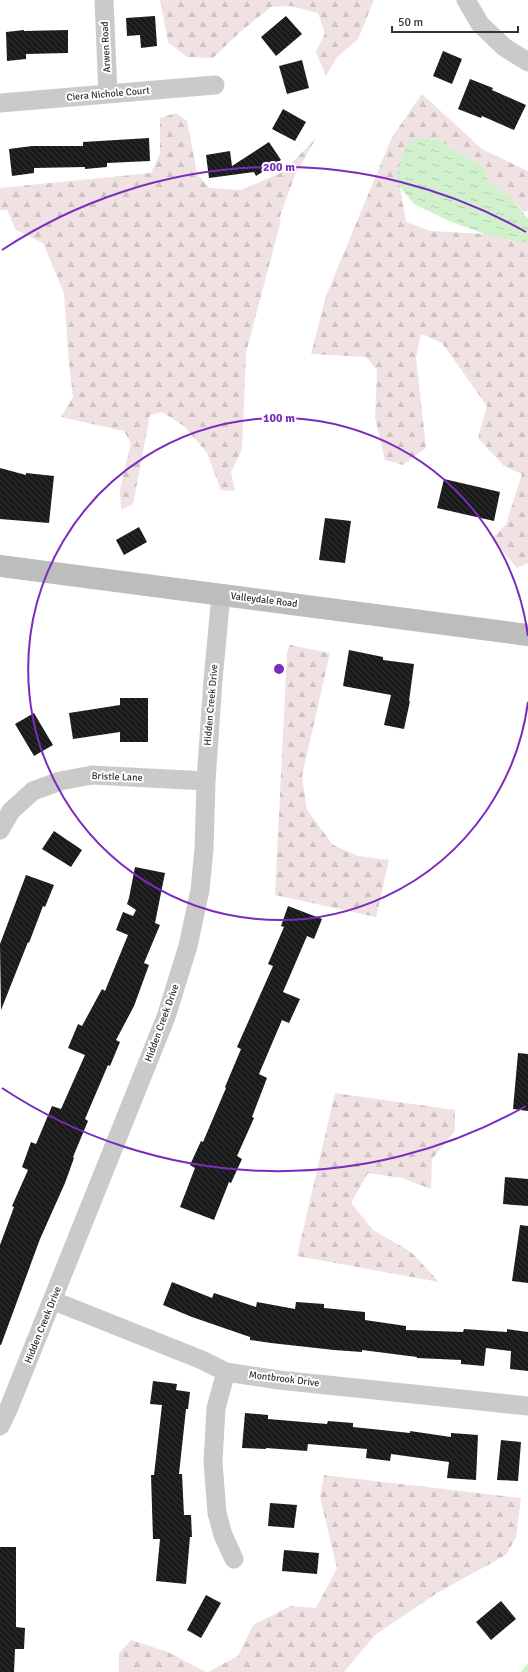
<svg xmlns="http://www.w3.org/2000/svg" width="528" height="1672" font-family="Signika,sans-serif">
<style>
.forest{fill:url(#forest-firs)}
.water{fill:url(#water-ripples)}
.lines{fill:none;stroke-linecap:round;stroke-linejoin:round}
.stream{stroke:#d1f0cc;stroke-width:5}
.building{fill:url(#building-back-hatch)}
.street{stroke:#cacaca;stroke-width:19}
.secondary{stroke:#bdbdbd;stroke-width:22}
.ring{fill:none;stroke:#7b2cbf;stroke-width:2}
.labels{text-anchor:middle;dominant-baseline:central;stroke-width:4;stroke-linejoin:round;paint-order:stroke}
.street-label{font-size:10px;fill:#333;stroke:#fff}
.centre{fill:#7b2cbf;stroke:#fff;stroke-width:2}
.ring-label{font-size:12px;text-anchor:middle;font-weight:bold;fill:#7b2cbf;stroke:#fff;stroke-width:4;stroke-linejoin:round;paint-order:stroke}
</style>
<defs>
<pattern id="forest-firs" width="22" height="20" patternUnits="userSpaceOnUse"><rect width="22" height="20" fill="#f0e1e2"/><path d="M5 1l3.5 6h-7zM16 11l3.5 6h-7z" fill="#cec2c2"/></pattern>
<pattern id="water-ripples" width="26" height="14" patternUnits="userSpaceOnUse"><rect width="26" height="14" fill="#d1f0cc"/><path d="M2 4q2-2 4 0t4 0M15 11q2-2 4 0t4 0" fill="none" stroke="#b4ceb0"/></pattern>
<pattern id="building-back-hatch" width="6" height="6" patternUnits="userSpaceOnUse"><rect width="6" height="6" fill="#1a1a1a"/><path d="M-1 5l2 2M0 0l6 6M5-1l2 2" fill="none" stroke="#333"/></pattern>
</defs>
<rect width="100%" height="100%" fill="#fff"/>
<path class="forest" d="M 160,0 L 374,0 L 358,39 L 337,57 L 326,76 L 316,52 L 325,33 L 318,13 L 291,6 L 271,7 L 240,32 L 213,58 L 187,57 L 168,42 Z
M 422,94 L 482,149 L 528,171 L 528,211 L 523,212 L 510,196 L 488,181 L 483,167 L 439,140 L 418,138 L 397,180 L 400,187 L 406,222 L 431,231 L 485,234 L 521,243 L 528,241 L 528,563 L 517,568 L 492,539 L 506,524 L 522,474 L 504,466 L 478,438 L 487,406 L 442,343 L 421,334 L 416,358 L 426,448 L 403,465 L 385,460 L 375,418 L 377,370 L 366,357 L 311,354 L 326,296 L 392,137 Z
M 176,113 L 187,121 L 197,174 L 209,188 L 241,190 L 283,172 L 316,138 L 295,175 L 279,219 L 281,220 L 246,353 L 242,449 L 231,472 L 235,491 L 221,490 L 207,453 L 184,426 L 162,412 L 150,415 L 133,504 L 121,510 L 120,489 L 131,443 L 124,431 L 61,417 L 73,397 L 69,363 L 64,293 L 43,243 L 16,230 L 7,210 L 0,210 L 0,188 L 151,173 L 160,153 L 160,118 Z
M 290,645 L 330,653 L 302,776 L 307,810 L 333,845 L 358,856 L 389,860 L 376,917 L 275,895 L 287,653 Z
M 335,1093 L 455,1110 L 455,1131 L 432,1159 L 431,1189 L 402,1178 L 368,1173 L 351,1203 L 373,1230 L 411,1252 L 439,1282 L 297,1256 Z
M 324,1475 L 521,1498 L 516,1537 L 506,1555 L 437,1593 L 375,1635 L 344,1672 L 208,1672 L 238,1656 L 253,1625 L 291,1606 L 316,1608 L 337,1568 L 320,1497 Z
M 131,1640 L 168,1652 L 206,1672 L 119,1672 L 119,1653 Z"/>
<path class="water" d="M 418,138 L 439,140 L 483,167 L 488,181 L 510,196 L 528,219 L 528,241 L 521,243 L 485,234 L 449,221 L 414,204 L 400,187 L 397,180 L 397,173 L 406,146 Z"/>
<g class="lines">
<path class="stream" d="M 524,1672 L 528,1667"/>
</g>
<path class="building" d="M 155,16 L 157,46 L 141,48 L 140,35 L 127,36 L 126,18 Z
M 286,16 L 302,34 L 276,56 L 261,37 Z
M 24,30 L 24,31 L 68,30 L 68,53 L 26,54 L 26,59 L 7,61 L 6,32 Z
M 443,51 L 462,59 L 452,84 L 433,76 Z
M 302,60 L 309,88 L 287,94 L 279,66 Z
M 470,79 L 493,88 L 492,90 L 526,105 L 514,130 L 482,116 L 481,118 L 458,109 Z
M 283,109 L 306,122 L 295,141 L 272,129 Z
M 149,138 L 150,161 L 107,163 L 107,167 L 85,169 L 85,167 L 34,168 L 34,173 L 12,176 L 9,149 L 32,146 L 83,146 L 83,142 Z
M 269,142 L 281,160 L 256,176 L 254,172 L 209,178 L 206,155 L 230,151 L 232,166 Z
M 0,468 L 26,475 L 26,473 L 54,476 L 49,523 L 0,519 Z
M 444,479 L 500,492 L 494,521 L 437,508 Z
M 325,518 L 351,521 L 345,563 L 319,560 Z
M 139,527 L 147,542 L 124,555 L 116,540 Z
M 349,650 L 383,657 L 383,660 L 414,664 L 409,701 L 410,701 L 404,729 L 384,725 L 391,695 L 343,686 Z
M 120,698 L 148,698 L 148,742 L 120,742 L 120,732 L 73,739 L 69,713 L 120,705 Z
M 34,713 L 53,745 L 34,756 L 15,724 Z
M 54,831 L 82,850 L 71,867 L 42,849 Z
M 135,867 L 165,873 L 155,923 L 160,925 L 144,963 L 149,965 L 134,1006 L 116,1040 L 120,1042 L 110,1066 L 108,1065 L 85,1119 L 88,1121 L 73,1157 L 74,1158 L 65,1183 L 40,1239 L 1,1345 L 0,1345 L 0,1245 L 14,1207 L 12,1206 L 28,1170 L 22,1167 L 31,1142 L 36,1144 L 52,1106 L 61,1109 L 85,1055 L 68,1048 L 78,1024 L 82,1026 L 102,989 L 105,991 L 128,935 L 116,930 L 123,912 L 133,916 L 136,910 L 127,904 L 129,898 Z
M 26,875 L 54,885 L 45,907 L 43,906 L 29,943 L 28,942 L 1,1010 L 0,944 Z
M 288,906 L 322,919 L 314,939 L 307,936 L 283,992 L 300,999 L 289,1023 L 282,1020 L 259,1074 L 267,1078 L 252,1117 L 254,1118 L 237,1156 L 242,1159 L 231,1183 L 229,1182 L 214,1220 L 180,1207 L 195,1168 L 190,1165 L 201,1141 L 203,1142 L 226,1088 L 225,1087 L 241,1049 L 237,1047 L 273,966 L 268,964 L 284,927 L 281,926 Z
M 518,1053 L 528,1054 L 528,1111 L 513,1109 Z
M 505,1177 L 528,1179 L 528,1206 L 503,1204 Z
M 520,1225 L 528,1226 L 528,1283 L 512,1281 Z
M 172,1282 L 212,1298 L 214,1293 L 256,1307 L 257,1302 L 295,1309 L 296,1302 L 324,1304 L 324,1308 L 365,1312 L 365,1320 L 406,1326 L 406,1330 L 463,1332 L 464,1329 L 507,1332 L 507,1329 L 528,1332 L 528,1371 L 510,1369 L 511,1351 L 486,1348 L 484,1366 L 461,1364 L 461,1360 L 417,1358 L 417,1357 L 362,1350 L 362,1352 L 334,1350 L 271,1343 L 250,1340 L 250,1337 L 192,1317 L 163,1305 Z
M 153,1381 L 177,1384 L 176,1390 L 190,1392 L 188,1409 L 186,1409 L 179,1474 L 182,1474 L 184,1515 L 191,1515 L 192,1537 L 190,1537 L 186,1584 L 156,1581 L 160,1539 L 153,1539 L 151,1475 L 154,1475 L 162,1405 L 150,1404 Z
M 245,1413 L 268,1415 L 268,1419 L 327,1424 L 328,1421 L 353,1423 L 353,1427 L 410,1433 L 410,1431 L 451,1437 L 451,1433 L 478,1435 L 476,1480 L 447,1478 L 449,1462 L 391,1454 L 390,1461 L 366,1458 L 367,1449 L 308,1444 L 307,1451 L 266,1448 L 266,1449 L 242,1448 Z
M 501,1440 L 521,1442 L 518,1481 L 497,1480 Z
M 270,1503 L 297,1505 L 294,1528 L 268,1526 Z
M 0,1547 L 16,1547 L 16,1627 L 25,1628 L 24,1649 L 15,1649 L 14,1672 L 0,1672 Z
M 284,1550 L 319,1553 L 317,1574 L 282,1571 Z
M 206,1595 L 221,1603 L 201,1638 L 187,1630 Z
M 501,1601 L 516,1619 L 491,1640 L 476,1622 Z"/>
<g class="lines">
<path class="street" d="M 104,0 L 108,94
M 466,0 L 480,24 L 504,47 L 528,62
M 0,103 L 215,85
M 0,830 L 11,811 L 33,791 L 60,781 L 92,775 L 206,781
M 54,1301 L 202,1360 L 226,1372 L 279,1380 L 528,1406
M 226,1372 L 216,1408 L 213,1462 L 217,1513 L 223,1535 L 234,1559
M 0,1426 L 8,1410 L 166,1017 L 188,946 L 200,890 L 204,849 L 206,781 L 213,680 L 221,595"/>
<path class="secondary" d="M 0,566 L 528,635"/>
</g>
<g class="ring">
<path d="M528 702A251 251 0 1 1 528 636"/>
<path d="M526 1106A502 502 0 0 1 2 1088M2 250A502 502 0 0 1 526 232"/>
</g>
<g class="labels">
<g class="street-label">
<text transform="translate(106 47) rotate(-93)">Arwen Road</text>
<text transform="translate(108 94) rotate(-5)">Ciera Nichole Court</text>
<text transform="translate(264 600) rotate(7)">Valleydale Road</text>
<text transform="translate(211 705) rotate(-85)">Hidden Creek Drive</text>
<text transform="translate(117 777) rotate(2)">Bristle Lane</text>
<text transform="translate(162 1023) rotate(-70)">Hidden Creek Drive</text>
<text transform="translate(43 1325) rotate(-68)">Hidden Creek Drive</text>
<text transform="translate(284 1379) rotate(7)">Montbrook Drive</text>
</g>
</g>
<circle cx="279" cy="669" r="6" class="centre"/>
<g class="ring-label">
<text x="279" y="171">200 m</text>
<text x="279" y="422">100 m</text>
</g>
<path d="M392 26v6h126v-6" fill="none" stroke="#333333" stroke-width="2"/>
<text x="398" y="26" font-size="12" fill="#333333" stroke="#ffffff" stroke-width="3" paint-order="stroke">50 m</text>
</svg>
